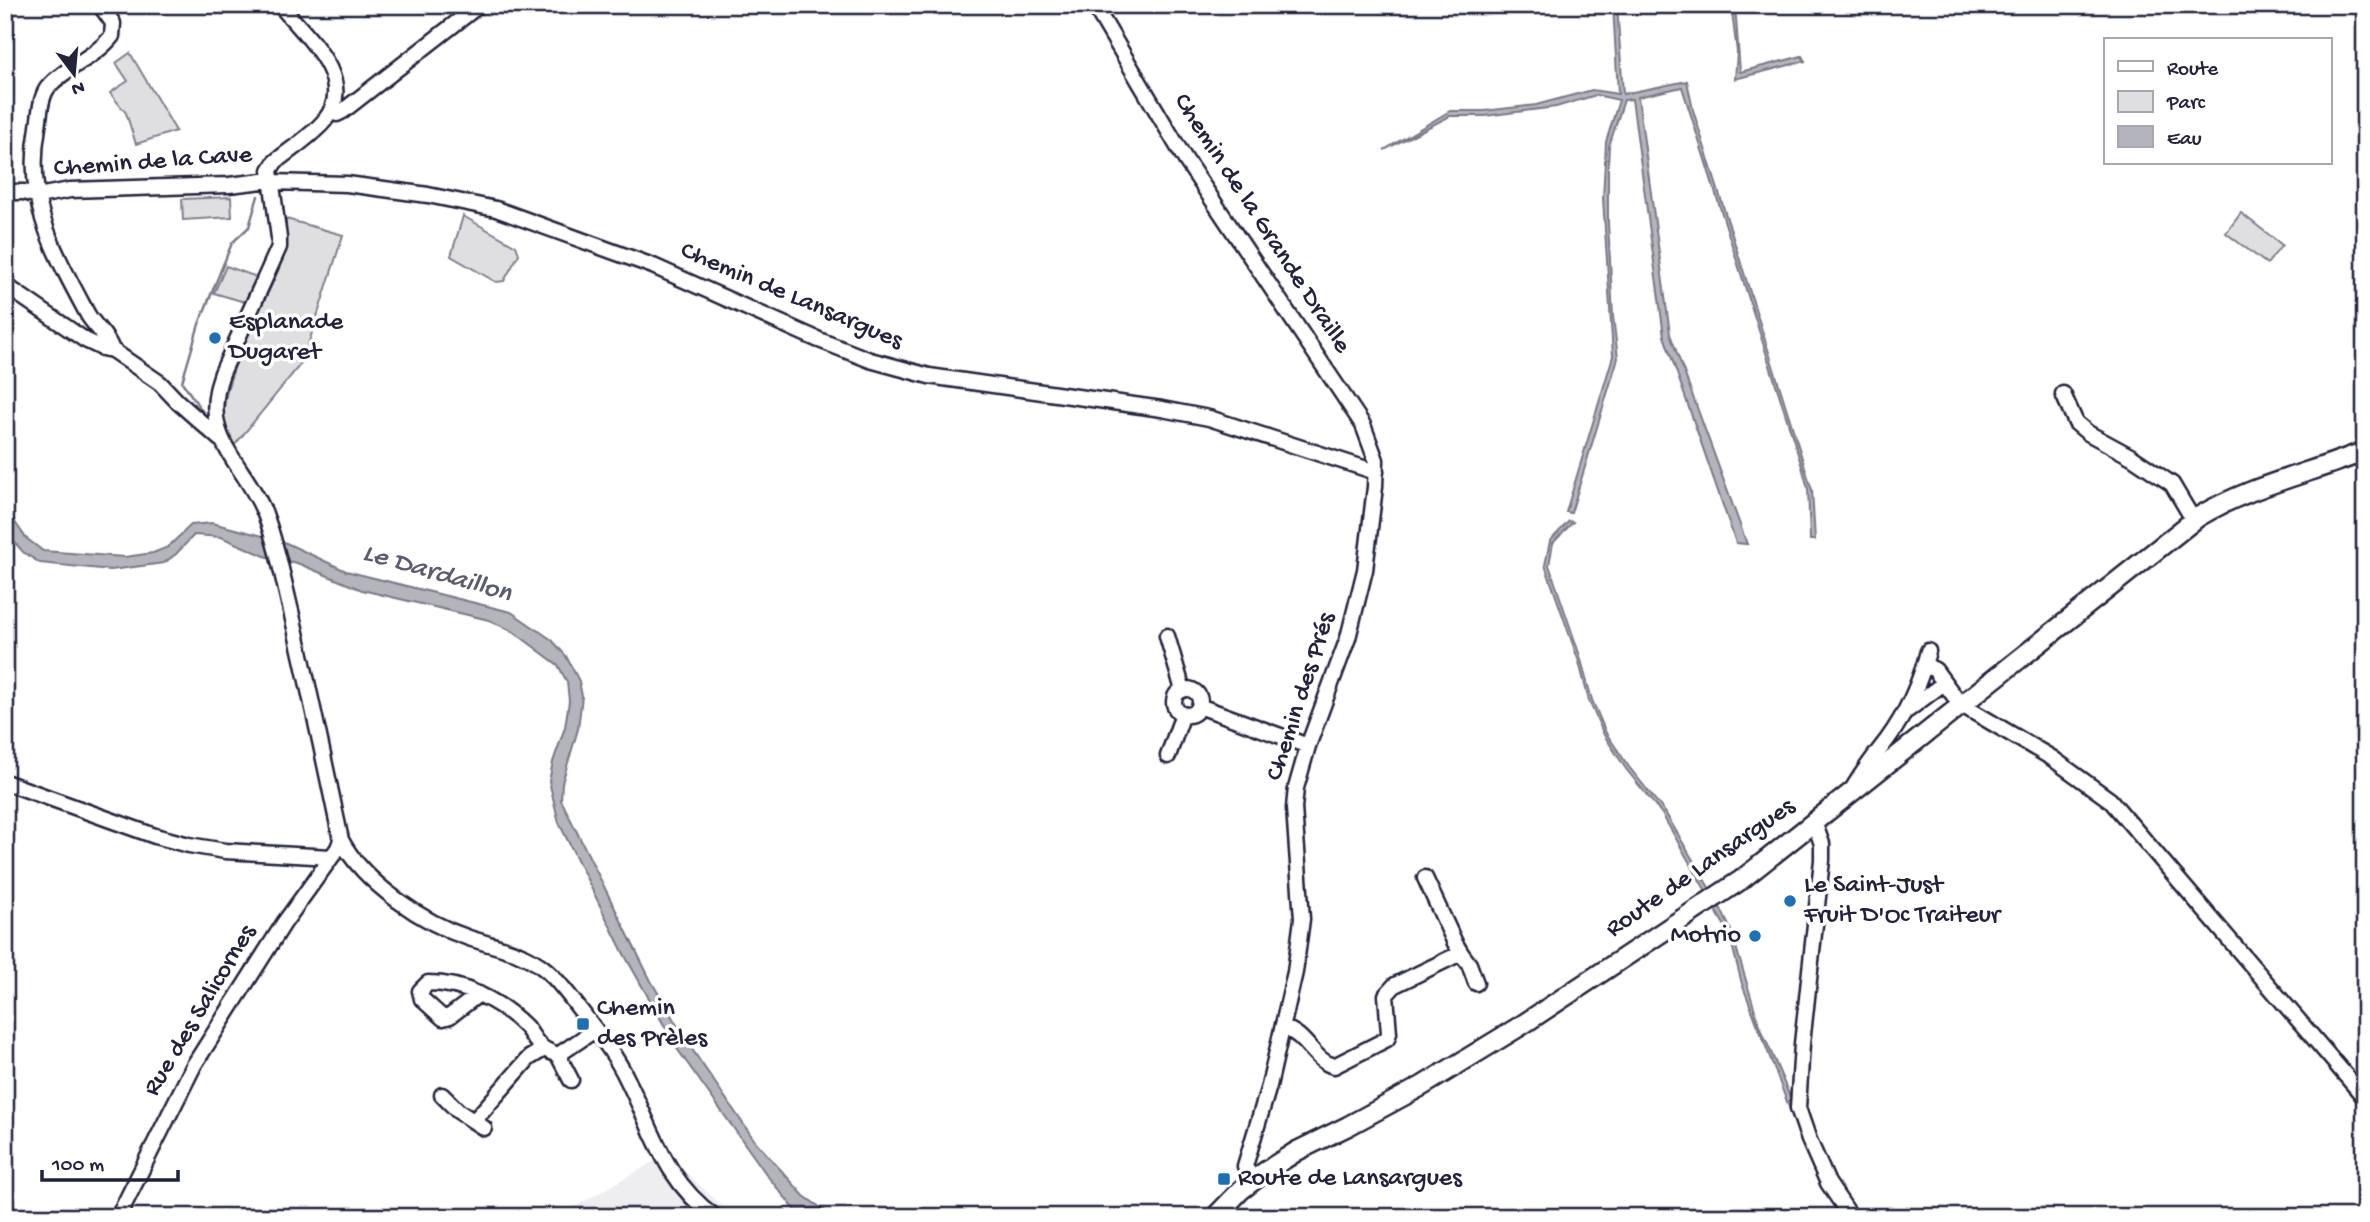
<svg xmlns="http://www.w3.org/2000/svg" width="2370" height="1222" font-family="'Gochi Hand',sans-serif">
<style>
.built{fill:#eeeef1}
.green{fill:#dfdfe2;stroke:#80808e;stroke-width:2}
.water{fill:#b4b4bc;stroke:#7a7a88;stroke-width:2}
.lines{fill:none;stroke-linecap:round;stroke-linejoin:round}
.stream{stroke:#7a7a88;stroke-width:2.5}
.minor-casing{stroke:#22223b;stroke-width:19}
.major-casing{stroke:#22223b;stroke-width:23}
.minor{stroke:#fff;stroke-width:14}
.major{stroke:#fff;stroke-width:18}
.poi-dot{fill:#1f6fb2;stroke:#fff;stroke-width:2.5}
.labels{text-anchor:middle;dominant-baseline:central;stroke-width:7;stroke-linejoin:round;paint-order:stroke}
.street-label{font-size:26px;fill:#22223b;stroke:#fff}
.poi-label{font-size:26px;fill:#22223b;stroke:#fff;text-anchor:start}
.water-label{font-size:28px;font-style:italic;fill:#5c5c6f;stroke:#fff}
</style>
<rect width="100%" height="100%" fill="#fff"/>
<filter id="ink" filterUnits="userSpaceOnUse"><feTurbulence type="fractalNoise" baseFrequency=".0143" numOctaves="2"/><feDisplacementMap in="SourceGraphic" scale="14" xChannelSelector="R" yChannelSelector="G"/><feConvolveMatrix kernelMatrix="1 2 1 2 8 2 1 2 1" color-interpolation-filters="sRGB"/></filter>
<g filter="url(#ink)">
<path class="built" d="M 667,1154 L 733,1217 L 557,1217 Z"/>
<path class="green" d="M 130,53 L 176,131 L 136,144 L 126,113 L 110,93 L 128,81 L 116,63 Z
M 231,197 L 232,217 L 183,220 L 182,199 Z
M 2241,213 L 2282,245 L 2267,264 L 2226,233 Z
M 463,216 L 516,246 L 519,254 L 504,281 L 496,282 L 451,256 Z
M 286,219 L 343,235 L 303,361 L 234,446 C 196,406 274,296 285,251 C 287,241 286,230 286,219 Z
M 226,266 L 257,277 L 245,302 L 214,293 Z"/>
<path class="water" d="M 1613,5 L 1617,5 L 1623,94 L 1687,81 L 1693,110 L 1812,490 L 1815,540 L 1810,540 L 1808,489 L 1803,470 L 1682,87 L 1638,97 L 1670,334 L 1747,544 L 1736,543 L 1664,336 L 1632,99 L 1624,100 L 1609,146 L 1608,166 L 1608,223 L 1613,316 L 1618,358 L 1571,513 L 1566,512 L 1613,356 L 1603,198 L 1606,142 L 1619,100 L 1596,95 L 1556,107 L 1485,116 L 1450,116 L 1384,150 L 1450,111 L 1484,111 L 1536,105 L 1592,90 L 1618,94 Z
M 1731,5 L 1735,5 L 1740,72 L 1802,56 L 1805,61 L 1735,79 L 1737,52 Z
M 5,508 L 26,538 L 43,551 L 125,557 L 153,553 L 168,547 L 191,525 L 212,523 L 282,541 L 346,571 L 511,612 L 552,640 L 566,656 L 579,681 L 582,696 L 578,729 L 562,783 L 561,800 L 651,981 L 687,1042 L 755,1141 L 804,1196 L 834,1217 L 801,1217 L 769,1178 L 678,1050 L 624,954 L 559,823 L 549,781 L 553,762 L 565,727 L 569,701 L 567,682 L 558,665 L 514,632 L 489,620 L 362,590 L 297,563 L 267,557 L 221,537 L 194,535 L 176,554 L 164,563 L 111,570 L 40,563 L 23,552 L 5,531 Z
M 1569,521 L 1573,522 L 1553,543 L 1549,565 L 1580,656 L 1592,700 L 1606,733 L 1629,767 L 1665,812 L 1711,891 L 1707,893 L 1662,814 L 1626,769 L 1604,735 L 1589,701 L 1579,662 L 1545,565 L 1550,541 Z
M 1718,903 L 1731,930 L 1759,1024 L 1791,1099 L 1789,1107 L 1742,984 L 1729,933 L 1713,906 Z"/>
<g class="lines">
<path class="stream" d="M 209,421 L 182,382 L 199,324 L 232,243 L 249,227 L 258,196"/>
<g class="minor-casing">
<path id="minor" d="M 100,5 L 113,23 L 112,36 C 96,57 67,66 49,86 C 40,96 40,115 38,127 C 24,202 54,251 88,315 C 96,328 107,335 112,350
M 280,5 C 304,34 358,80 325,120 C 312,136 291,149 275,162 L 270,170 L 279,238 L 279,247 L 222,373 C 198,439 244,461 265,514 C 277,545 283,579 291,611 C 309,687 325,764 341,840 C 364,883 423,923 469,938 C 496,947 524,951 546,970 C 560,982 570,997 581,1011 C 598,1033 616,1055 628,1081 C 654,1133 665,1181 715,1217
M 1094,5 L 1185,159 L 1363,425 L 1376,460 L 1375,487 L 1365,570 L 1348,638 L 1308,746 L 1296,788 L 1294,808 L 1302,919 L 1295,972 L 1269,1086 L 1245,1166 L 1253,1181
M 332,111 L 337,114 L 343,111 L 479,5
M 271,182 L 347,184 L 428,195 L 496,209 L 653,266 L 819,340 L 870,360 L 929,376 L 1162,409 L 1209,418 L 1376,472
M 5,192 L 24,192 L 38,196 L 70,190 L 229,185 L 271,180
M 5,285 L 85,340 L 102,348 L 112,350 L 160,383 L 178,402 L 220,439
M 2063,394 L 2076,423 L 2088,433 L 2132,457 L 2172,484 L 2194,521
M 1167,636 L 1183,690
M 1925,665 L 1935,670 L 1960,704 L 2052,758 L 2110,800 L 2365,1098
M1174 702a13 13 0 1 1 26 0a13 13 0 1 1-26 0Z
M 1199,706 L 1308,746
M 1908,710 L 1944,683
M 1168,756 L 1183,714
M 5,782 L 155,836 L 189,845 L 225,851 L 331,857
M 1852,790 C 1862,772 1874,757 1887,740 C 1906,714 1920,683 1928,651
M 1814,822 L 1822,844 L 1822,860 L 1802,1044 L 1798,1108 L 1809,1140 L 1828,1183 L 1851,1217
M 1425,878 L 1455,943 L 1461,953
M 479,994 L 450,1016 L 443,1018 L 422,999 L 420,991 L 428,983 C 465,983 500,1001 526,1027 C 532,1034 535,1043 543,1048 C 547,1051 553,1053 558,1055
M 1283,1028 C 1306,1033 1313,1061 1334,1066 L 1387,1039 L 1389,1033 L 1386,995 L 1395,985 L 1461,953 L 1469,964 L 1476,983
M 558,1055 L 595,1030
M 558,1055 L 571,1080
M 442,1095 L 458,1111 L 484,1128
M 474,1121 L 529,1058 L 544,1049
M 118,1217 L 194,1065 L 284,923 L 338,848 L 341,840"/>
</g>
<g class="major-casing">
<path id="major" d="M 1215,1217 L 1241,1190 L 1266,1171 L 1297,1151 L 1348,1126 L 1422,1086 L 1522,1025 L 1741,880 L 2198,517 C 2251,485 2309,474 2365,451"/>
</g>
<use href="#minor" class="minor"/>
<use href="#major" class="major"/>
</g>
</g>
<g class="poi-dot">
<circle cx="215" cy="338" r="7"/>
<circle cx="1790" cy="901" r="7"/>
<circle cx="1755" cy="936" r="7"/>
<rect x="576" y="1017" width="14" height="14" rx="3.5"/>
<rect x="1217" y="1172" width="14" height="14" rx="3.5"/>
</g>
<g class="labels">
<g class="street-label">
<text transform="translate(153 163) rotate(-4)">Chemin de la Cave</text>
<text transform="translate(1261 224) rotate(57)">Chemin de la Grande Draille</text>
<text transform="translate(791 297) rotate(23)">Chemin de Lansargues</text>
<text transform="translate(1302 697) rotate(-72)">Chemin des Prés</text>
<text transform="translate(1701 869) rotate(-35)">Route de Lansargues</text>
<text transform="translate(201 1011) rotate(-59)">Rue des Salicornes</text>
</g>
<g class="poi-label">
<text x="229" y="323">Esplanade<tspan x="229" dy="30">Dugaret</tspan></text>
<text x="1804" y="886">Le Saint-Just<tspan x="1804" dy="30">Fruit D'Oc Traiteur</tspan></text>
<text x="1741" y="936" text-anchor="end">Motrio</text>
<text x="597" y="1009">Chemin<tspan x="597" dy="30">des Prèles</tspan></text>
<text x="1238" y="1179">Route de Lansargues</text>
</g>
<g class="water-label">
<text transform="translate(437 574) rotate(16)">Le Dardaillon</text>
</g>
</g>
<rect width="2370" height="1222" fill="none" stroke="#fff" stroke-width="28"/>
<rect x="14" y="14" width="2342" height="1194" fill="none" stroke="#22223b" stroke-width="2.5" filter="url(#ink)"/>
<rect x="2104" y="38" width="228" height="126" fill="#ffffff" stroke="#a7a7b1" stroke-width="2"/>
<rect x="2118" y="61" width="35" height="10" fill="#ffffff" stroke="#a7a7b1" stroke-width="2"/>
<text x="2167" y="74" font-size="21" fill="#22223b">Route</text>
<rect x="2118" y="91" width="35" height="21" fill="#dfdfe2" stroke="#a7a7b1" stroke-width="2"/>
<text x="2167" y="108" font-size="21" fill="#22223b">Parc</text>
<rect x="2118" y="126" width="35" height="21" fill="#b4b4bc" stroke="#a7a7b1" stroke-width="2"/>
<text x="2167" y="144" font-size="21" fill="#22223b">Eau</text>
<g transform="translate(74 74) rotate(164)" stroke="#ffffff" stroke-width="5" paint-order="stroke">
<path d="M0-5L12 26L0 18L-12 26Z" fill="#22223b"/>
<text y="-10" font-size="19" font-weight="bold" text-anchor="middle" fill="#22223b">N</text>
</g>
<path d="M42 1170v10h136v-10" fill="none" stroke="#22223b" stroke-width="3.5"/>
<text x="52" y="1170" font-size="21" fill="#22223b" stroke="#ffffff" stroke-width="5" paint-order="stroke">100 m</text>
</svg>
